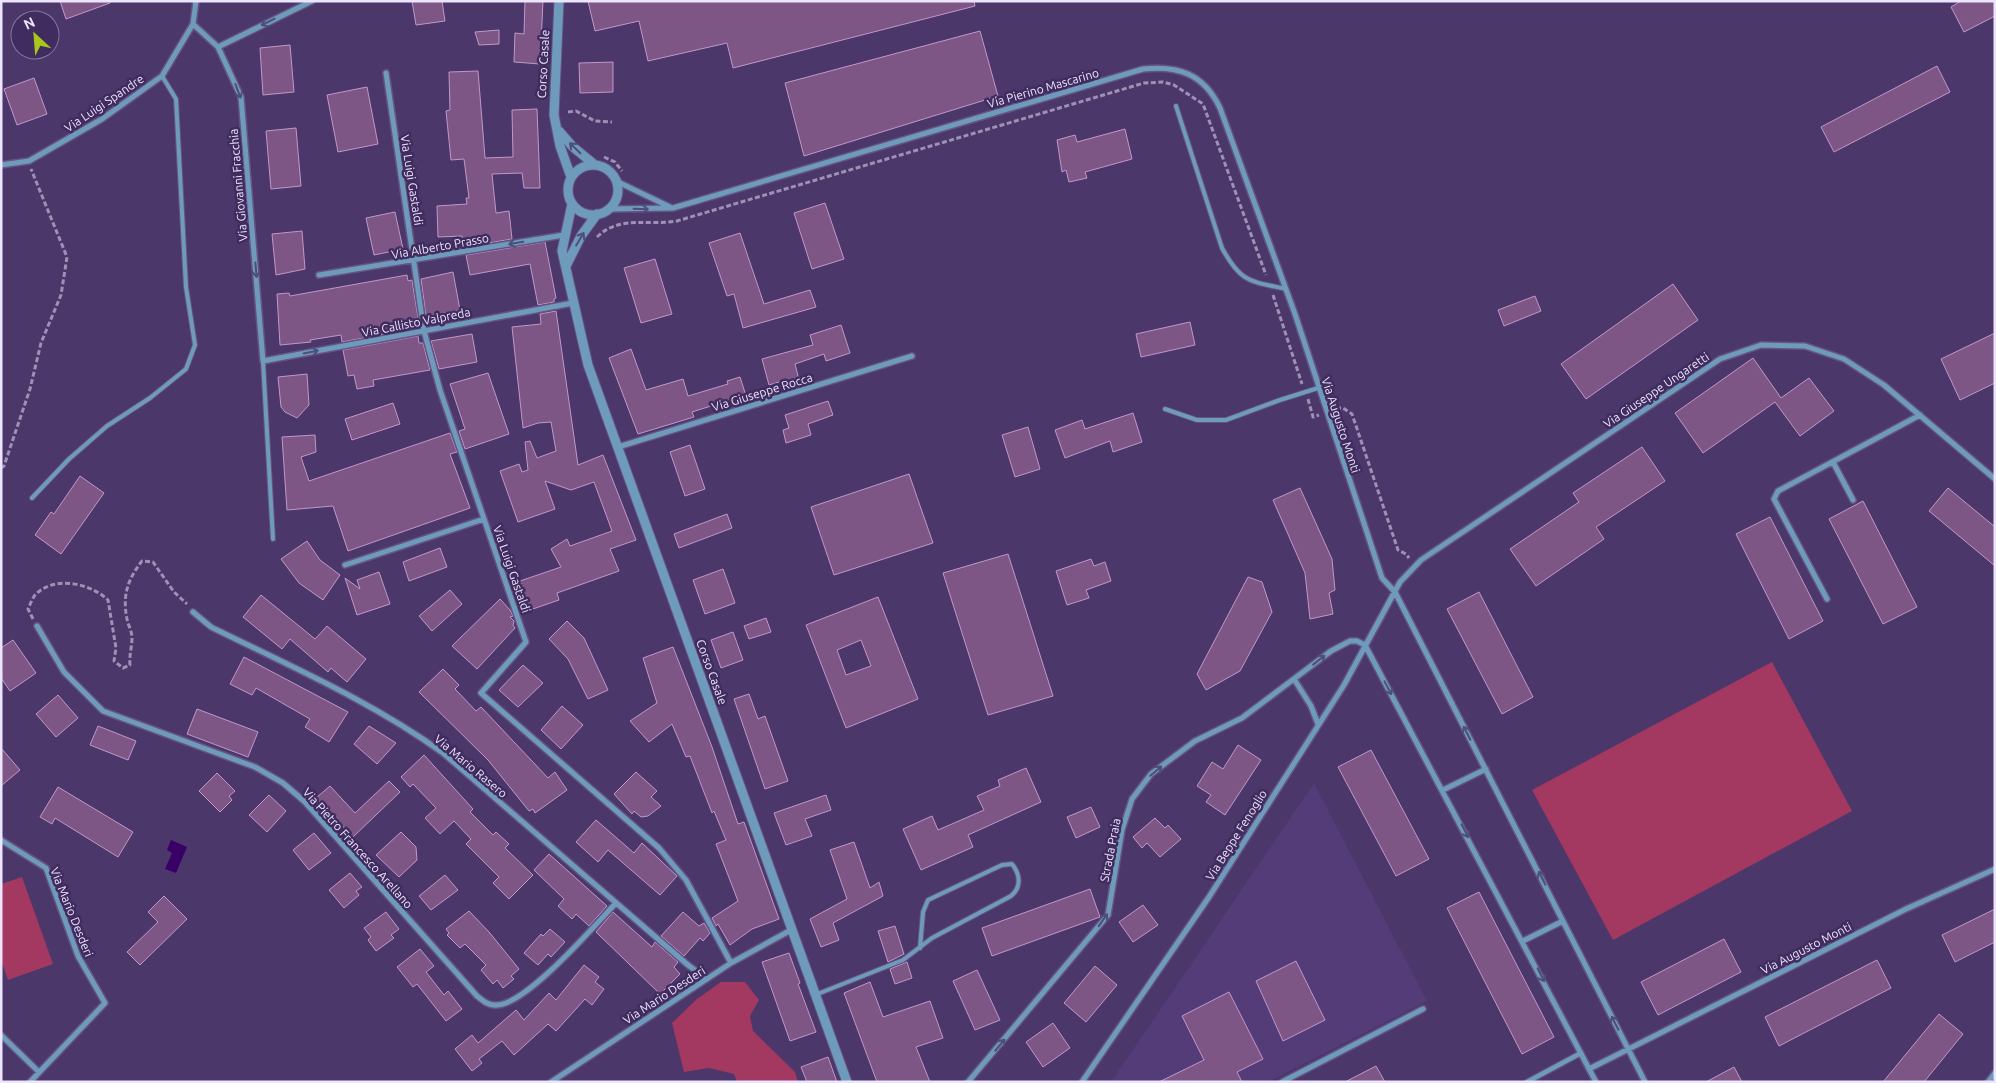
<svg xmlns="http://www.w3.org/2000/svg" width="1996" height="1083" font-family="Ubuntu,sans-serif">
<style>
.built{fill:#533c77}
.green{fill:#a33861}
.water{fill:#390067}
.building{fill:#7d5686;stroke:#c297cb;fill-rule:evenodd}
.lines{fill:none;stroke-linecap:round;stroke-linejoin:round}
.service-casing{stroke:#655382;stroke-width:6}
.pedestrian-casing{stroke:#655382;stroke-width:7}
.minor-casing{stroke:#655382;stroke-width:8}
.tertiary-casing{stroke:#655382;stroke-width:11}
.path{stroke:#9e90b6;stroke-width:3;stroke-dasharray:5 2.5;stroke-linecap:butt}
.service{stroke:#6e9bbb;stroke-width:4}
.pedestrian{stroke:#6e9bbb;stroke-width:4.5}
.minor{stroke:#6e9bbb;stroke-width:5}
.tertiary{stroke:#6e9bbb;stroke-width:9}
.oneway{stroke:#4e4d7b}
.labels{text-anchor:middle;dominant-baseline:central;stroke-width:5;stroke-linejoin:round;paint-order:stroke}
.street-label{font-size:12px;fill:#ede5fe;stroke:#402c5f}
</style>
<rect width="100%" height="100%" fill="#4b376a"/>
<path class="built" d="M 1314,783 L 1427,1001 L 1268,1082 L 1111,1082 Z"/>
<path class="green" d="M 1772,662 L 1852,811 L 1613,940 L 1532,790 Z
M 22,877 L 53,964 L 8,980 L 1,960 L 1,884 Z
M 721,982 L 745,982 L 759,1000 L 750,1016 L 753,1031 L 795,1072 L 798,1082 L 737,1082 L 734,1074 L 709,1068 L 684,1072 L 672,1023 L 697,999 Z"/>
<path class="water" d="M 171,840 L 187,847 L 176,873 L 165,869 L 172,853 L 167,850 Z"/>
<path class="building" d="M 60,1 L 110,1 L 110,3 L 66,19 Z
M 412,1 L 442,1 L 445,21 L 416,25 Z
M 525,1 L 543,1 L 540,64 L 514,62 L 515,33 L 524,34 Z
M 588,1 L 974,1 L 975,6 L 733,68 L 727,43 L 648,61 L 639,21 L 595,31 Z
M 1961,1 L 1995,1 L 1995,16 L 1964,32 L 1951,7 Z
M 499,30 L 499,44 L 479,45 L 475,32 Z
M 980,31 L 998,96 L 804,156 L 785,83 Z
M 290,45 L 294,92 L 263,95 L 260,48 Z
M 613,62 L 613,92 L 580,93 L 579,63 Z
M 1937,66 L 1950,92 L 1834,152 L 1821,127 Z
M 478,71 L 485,158 L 513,157 L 512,110 L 537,109 L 540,188 L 524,188 L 522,173 L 492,174 L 496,213 L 509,211 L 512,239 L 465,247 L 462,236 L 438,237 L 437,206 L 467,204 L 466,198 L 469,198 L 464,159 L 451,160 L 446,111 L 450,110 L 449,72 Z
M 34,78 L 47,114 L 17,125 L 4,89 Z
M 367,87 L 378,144 L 338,152 L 327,95 Z
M 296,128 L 301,186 L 271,189 L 266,131 Z
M 1125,129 L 1132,159 L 1085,172 L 1087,178 L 1069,182 L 1066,170 L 1062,172 L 1057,140 L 1075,135 L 1077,142 Z
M 825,203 L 844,259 L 812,269 L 794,213 Z
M 395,212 L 403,249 L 374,255 L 366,218 Z
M 302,231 L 305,269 L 276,275 L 272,234 Z
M 740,233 L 764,304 L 810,290 L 816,307 L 743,328 L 734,294 L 727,296 L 709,243 Z
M 545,242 L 556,298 L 554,299 L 554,302 L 538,305 L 530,264 L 470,275 L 466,255 Z
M 655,259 L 672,314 L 641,323 L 624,268 Z
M 453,272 L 460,310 L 426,316 L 421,279 Z
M 407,275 L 408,281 L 412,280 L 418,318 L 415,318 L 417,328 L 342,342 L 341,335 L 310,340 L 311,342 L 280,345 L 277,294 L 289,293 L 290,296 Z
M 1673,284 L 1698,320 L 1586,399 L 1561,364 Z
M 1535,296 L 1541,311 L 1504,326 L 1498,310 Z
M 556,311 L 578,465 L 603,455 L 636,540 L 610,549 L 619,571 L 557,593 L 559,600 L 530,610 L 520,581 L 561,567 L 551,549 L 567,539 L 570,546 L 612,531 L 594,482 L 571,490 L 545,481 L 555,509 L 518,522 L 500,471 L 519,464 L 522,472 L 528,470 L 525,442 L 530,441 L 537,458 L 556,451 L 551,422 L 538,423 L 523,428 L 512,327 L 541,324 L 540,314 Z
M 1190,322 L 1195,345 L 1141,357 L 1136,334 Z
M 841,325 L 850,353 L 826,361 L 824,354 L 795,364 L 799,380 L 783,384 L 782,381 L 769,385 L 762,359 L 813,345 L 810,335 Z
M 1995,333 L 1995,383 L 1960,400 L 1941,359 Z
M 472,334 L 477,362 L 439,369 L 431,341 Z
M 418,336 L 419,343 L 423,343 L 430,370 L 373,380 L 374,386 L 357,389 L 354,375 L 348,376 L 343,350 Z
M 631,349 L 646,390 L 683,379 L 688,396 L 728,384 L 727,381 L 740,377 L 747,399 L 734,403 L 733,399 L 692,412 L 694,417 L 638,434 L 609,358 Z
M 1753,358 L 1781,398 L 1809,378 L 1834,411 L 1800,436 L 1775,402 L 1703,453 L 1675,413 Z
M 488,373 L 509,434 L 465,449 L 459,431 L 465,429 L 450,384 Z
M 307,374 L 309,405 L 297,418 L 285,412 L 281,407 L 278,377 Z
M 828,401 L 833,415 L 808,424 L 811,435 L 786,443 L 783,430 L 789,428 L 785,415 Z
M 393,403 L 400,424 L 352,440 L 345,419 Z
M 1133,413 L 1142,442 L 1113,452 L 1110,441 L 1065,458 L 1055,430 L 1082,420 L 1085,429 Z
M 1028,427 L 1040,469 L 1015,477 L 1002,435 Z
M 450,433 L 457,452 L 450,454 L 470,508 L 348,551 L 333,506 L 287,510 L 282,437 L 315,435 L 316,452 L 301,457 L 309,481 Z
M 690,445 L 705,489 L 685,496 L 670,452 Z
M 1642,447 L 1665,481 L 1596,527 L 1604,539 L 1536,586 L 1510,549 L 1579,502 L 1573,493 Z
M 909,474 L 933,543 L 834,575 L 811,507 Z
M 80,476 L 104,493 L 61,554 L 35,535 L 51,512 L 54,514 Z
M 1300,488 L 1332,559 L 1335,590 L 1329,593 L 1333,614 L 1310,619 L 1305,573 L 1273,500 Z
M 1948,488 L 1995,527 L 1995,566 L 1929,511 Z
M 1863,501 L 1917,607 L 1883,624 L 1829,519 Z
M 727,514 L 732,528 L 679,548 L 674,534 Z
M 1770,517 L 1823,621 L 1789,639 L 1736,534 Z
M 307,541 L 320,560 L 340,575 L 323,600 L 299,583 L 281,559 Z
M 440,548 L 447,567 L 409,581 L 403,562 Z
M 1008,554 L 1053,696 L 988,715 L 943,573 Z
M 1091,559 L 1094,566 L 1105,562 L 1111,581 L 1086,590 L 1089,598 L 1067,605 L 1056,571 Z
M 723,569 L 735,603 L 705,614 L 693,580 Z
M 379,572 L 390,604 L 357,615 L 345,578 L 360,589 L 357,580 Z
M 1248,577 L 1262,582 L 1272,612 L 1240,671 L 1206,690 L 1197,674 Z
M 450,590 L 462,604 L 432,631 L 419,616 Z
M 1479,592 L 1533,697 L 1502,714 L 1447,609 Z
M 261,595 L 315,639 L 327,626 L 366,659 L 347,682 L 331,668 L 328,672 L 290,639 L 282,649 L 243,617 Z
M 878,597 L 918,699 L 846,728 L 806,625 ZM 861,640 L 871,666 L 846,675 L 837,650 Z
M 500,599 L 510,610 L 513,616 L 510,617 L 514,621 L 513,625 L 515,628 L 477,669 L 452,646 Z
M 766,618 L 771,632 L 749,639 L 744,626 Z
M 567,621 L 584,638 L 608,690 L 588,699 L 568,659 L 549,639 Z
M 733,632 L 743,660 L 721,668 L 711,640 Z
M 13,640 L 36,673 L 10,691 L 1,678 L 1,648 Z
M 673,647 L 712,747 L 738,824 L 744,822 L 779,919 L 752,929 L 730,945 L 718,924 L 716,926 L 712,918 L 738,901 L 716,844 L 726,840 L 714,811 L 712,813 L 690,756 L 686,757 L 672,724 L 649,742 L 630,721 L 657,703 L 643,658 Z
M 244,657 L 348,712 L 329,742 L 305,727 L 310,719 L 256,688 L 252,695 L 230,684 Z
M 523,665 L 543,683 L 518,707 L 499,690 Z
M 443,669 L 459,685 L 455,689 L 476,711 L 481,707 L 548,778 L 555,772 L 567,790 L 535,813 L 533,809 L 529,811 L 488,760 L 419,692 Z
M 749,694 L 758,719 L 765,716 L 788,781 L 765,789 L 734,699 Z
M 58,695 L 78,718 L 56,737 L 36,714 Z
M 562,706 L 583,725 L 561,749 L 541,730 Z
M 197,709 L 258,732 L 248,757 L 187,734 Z
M 98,726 L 136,741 L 128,760 L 90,745 Z
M 369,726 L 396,743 L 377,764 L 354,744 Z
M 1238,745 L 1261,760 L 1225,815 L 1206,802 L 1211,795 L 1197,786 L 1212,762 L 1223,769 Z
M 1,748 L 20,770 L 1,786 Z
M 1371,750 L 1429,859 L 1396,876 L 1338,767 Z
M 424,755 L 473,809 L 470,812 L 493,835 L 496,832 L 509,844 L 505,848 L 533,875 L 509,899 L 493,883 L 499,877 L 466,844 L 471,839 L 454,821 L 440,834 L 425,818 L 436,808 L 413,784 L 410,787 L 401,777 Z
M 1026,768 L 1041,802 L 968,835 L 973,847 L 921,870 L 903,829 L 932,816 L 938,830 L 984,810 L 977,796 L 1000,786 L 998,780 Z
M 636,772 L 657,791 L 651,797 L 661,806 L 648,816 L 641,817 L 634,811 L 632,814 L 614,794 Z
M 217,773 L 235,791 L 229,796 L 232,800 L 220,812 L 199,791 Z
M 389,781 L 400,792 L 353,837 L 316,798 L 330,786 L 355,813 Z
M 58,787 L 133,832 L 118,857 L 55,818 L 52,824 L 40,817 Z
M 269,795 L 286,811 L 267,832 L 249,815 Z
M 826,795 L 831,810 L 805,819 L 812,836 L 786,845 L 774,813 Z
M 1091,807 L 1100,827 L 1076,838 L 1067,817 Z
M 1155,818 L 1165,828 L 1168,825 L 1181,839 L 1160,857 L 1147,843 L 1142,848 L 1133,837 Z
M 596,820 L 634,853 L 642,843 L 677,876 L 660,895 L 608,850 L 598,862 L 576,842 Z
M 401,832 L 416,847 L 417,860 L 399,877 L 376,855 Z
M 314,833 L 331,853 L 309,870 L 293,850 Z
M 854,842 L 870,888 L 879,882 L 883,896 L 833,923 L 839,940 L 821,947 L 810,919 L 847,899 L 830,850 Z
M 549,854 L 607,906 L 589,926 L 576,914 L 572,919 L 558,906 L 564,899 L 534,870 Z
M 350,873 L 362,887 L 356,891 L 359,895 L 344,908 L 329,890 Z
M 445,875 L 458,890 L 431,910 L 419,896 Z
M 1090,889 L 1100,917 L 992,956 L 982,928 Z
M 1479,892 L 1554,1037 L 1522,1054 L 1447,908 Z
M 164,896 L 187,919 L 140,965 L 127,952 L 158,922 L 148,912 Z
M 1143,905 L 1158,925 L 1133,942 L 1119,922 Z
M 1995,909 L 1995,942 L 1955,962 L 1942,935 Z
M 469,911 L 489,932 L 519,969 L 511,976 L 514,979 L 503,988 L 497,980 L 493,984 L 481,970 L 486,965 L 465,944 L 460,948 L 447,935 L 449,933 L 446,929 Z
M 386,912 L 399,929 L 391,935 L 394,938 L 376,951 L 368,940 L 371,937 L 364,928 Z
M 613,912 L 652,947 L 655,942 L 678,962 L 674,967 L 680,974 L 660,994 L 596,932 Z
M 683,912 L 699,926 L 704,923 L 710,933 L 703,941 L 700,938 L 684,956 L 661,936 Z
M 895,926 L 904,954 L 888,962 L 878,931 Z
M 550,929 L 565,942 L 551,957 L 548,954 L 538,965 L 524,953 L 541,934 L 543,936 Z
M 1724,939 L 1741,972 L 1658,1015 L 1641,982 Z
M 420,949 L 434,966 L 426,972 L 444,995 L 448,991 L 462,1009 L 446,1021 L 417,984 L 413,987 L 397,967 Z
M 789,953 L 800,983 L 798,984 L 816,1032 L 790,1041 L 762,962 Z
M 1877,960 L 1891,988 L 1779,1046 L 1765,1017 Z
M 1296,961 L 1325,1020 L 1283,1041 L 1256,981 Z
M 907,962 L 912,978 L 895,984 L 890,969 Z
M 584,965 L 599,977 L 595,982 L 604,989 L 592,1005 L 585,999 L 556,1031 L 548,1024 L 514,1055 L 502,1041 L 479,1059 L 482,1063 L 472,1071 L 455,1049 L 472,1035 L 478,1043 L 516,1010 L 524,1020 L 549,993 L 556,1000 Z
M 1095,966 L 1117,985 L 1086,1022 L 1064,1003 Z
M 977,970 L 1000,1020 L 975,1030 L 953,981 Z
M 870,982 L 883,1017 L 930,1001 L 943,1038 L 916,1047 L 930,1082 L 877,1082 L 844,993 Z
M 1229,992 L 1263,1059 L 1237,1072 L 1242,1082 L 1159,1082 L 1204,1060 L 1182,1016 Z
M 1939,1014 L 1963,1034 L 1924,1082 L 1883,1082 Z
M 1053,1023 L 1070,1048 L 1043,1067 L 1026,1042 Z
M 828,1057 L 837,1082 L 807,1082 L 801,1067 Z
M 1376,1066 L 1385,1082 L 1345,1082 Z
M 1734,1067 L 1742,1082 L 1706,1082 Z"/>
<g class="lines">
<g class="service-casing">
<path id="service" d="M 1176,106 L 1222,248 C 1241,283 1250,281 1286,289
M 263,361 L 273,539
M 1165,409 L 1197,420 L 1226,420 L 1280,400 L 1318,388
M 32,498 L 69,459 L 107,426 L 150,398 L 186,369 L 195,345 L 186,287 L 176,99 L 162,76
M 815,995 L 903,960 L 932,938 L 1011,896 C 1022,887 1020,874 1012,864 L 1002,865 L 928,900 L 923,912 L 920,948"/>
</g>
<g class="pedestrian-casing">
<path id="pedestrian" d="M 1527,1082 L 1581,1053"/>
</g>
<g class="minor-casing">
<path id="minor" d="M 193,24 L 218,47 L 241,97 L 263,361 L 573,303
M 218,47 L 312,1
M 386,73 L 424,331 L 440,390 L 526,642 L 481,693 L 659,848 L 686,880 L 731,963
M 1,165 L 29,161 L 102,119 L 162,76 L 193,24 L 196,1
M 616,181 L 670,207
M 608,209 L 673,208 L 1143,69 C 1178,65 1204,74 1220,108 L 1295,314 L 1382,578 L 1395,592 L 1645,1082
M 319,275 L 564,235
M 618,447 L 912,356
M 1833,462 L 1853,500
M 345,565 L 484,519
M 1827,599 L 1774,499 L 1778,491 L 1920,415
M 193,612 L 211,627 C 290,666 371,701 443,753 L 688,965 L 707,979
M 37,626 L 64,672 L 103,711 L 255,767 L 283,783 L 305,802 L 477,996 C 483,1001 489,1006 497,1005 C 527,1004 594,926 616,903
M 1294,679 L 1311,706 L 1318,724
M 1443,790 L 1486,769
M 1,840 L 46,868 L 78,956 L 105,1003 L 30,1082
M 1523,941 L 1563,921
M 1,1035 L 39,1072
M 1589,1069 L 1906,909 L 1995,869
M 551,1082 L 731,963 L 791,930
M 968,1082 L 1108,915 L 1122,830 L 1132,799 L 1151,774 L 1195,741 L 1242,718 L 1331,651 L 1350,641 L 1357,641 L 1365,645 L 1596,1082
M 1082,1082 L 1209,897 L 1344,685 L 1400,582 L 1421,560 L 1720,359 L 1761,345 L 1805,346 L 1844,359 L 1884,385 L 1995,479
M 1282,1082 L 1423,1009
M 1988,1082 L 1995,1073"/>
</g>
<g class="tertiary-casing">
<path id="tertiary" d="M 559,1 L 554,115 L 560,146 L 571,177
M 559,131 L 573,147 L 595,165
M568 190a25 25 0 1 1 50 0a25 25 0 1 1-50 0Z
M 572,204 L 562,251 L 588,365 L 847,1082
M 566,266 L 581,236 L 597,214"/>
</g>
<path class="path" d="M 568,112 L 576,111 L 595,121 L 612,122
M 604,157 L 615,162 L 622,171
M 597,237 C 619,215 649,226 677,221 L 1144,83 L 1163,82 L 1174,85 L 1203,104 L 1266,275
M 1273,295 L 1302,384
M 1308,399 L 1313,417 L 1319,415
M 1336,408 L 1343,408 L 1352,414 L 1398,550 L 1406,554 L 1409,558
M 1,468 L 4,466 L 30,389 L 41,343 L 61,295 L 67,257 L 31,169
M 33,619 L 28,609 C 30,605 32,599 35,595 C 54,575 90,583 108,600 L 116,648 L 114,661 L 123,668 L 130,665 C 129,655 132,647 132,638 C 132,631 128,625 127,619 C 122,595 128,579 142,561 L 153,562 L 174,592 L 187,604"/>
<use href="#service" class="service"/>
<use href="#pedestrian" class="pedestrian"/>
<use href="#minor" class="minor"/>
<use href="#tertiary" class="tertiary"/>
</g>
<defs><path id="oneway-shaft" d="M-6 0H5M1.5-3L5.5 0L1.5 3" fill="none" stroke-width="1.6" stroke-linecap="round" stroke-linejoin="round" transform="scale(1.25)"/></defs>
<g class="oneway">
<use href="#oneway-shaft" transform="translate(268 22) rotate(154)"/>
<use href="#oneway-shaft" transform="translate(238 91) rotate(69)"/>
<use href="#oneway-shaft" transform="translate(575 148) rotate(-136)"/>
<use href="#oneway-shaft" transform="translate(641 209) rotate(2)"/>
<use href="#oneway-shaft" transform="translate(580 239) rotate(-59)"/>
<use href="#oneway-shaft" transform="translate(516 243) rotate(170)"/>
<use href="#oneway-shaft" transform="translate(256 270) rotate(85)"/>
<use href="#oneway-shaft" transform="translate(311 352) rotate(-11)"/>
<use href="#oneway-shaft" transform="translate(1319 660) rotate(-38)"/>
<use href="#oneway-shaft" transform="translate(1388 688) rotate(62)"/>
<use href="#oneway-shaft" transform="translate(1467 733) rotate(-117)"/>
<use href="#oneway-shaft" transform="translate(1156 771) rotate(-40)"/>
<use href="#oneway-shaft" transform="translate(1465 831) rotate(62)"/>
<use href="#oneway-shaft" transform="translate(1542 878) rotate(-117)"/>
<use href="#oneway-shaft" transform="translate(1103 920) rotate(-55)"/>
<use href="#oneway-shaft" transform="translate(1541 975) rotate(63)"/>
<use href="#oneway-shaft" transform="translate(1615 1023) rotate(-117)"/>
<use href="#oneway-shaft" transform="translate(1000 1045) rotate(-50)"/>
</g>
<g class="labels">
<g class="street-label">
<text transform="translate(543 64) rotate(-87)">Corso Casale</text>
<text transform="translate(1043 88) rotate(-16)">Via Pierino Mascarino</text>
<text transform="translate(104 103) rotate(-34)">Via Luigi Spandre</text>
<text transform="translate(412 180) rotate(81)">Via Luigi Gastaldi</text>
<text transform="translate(238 185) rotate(-95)">Via Giovanni Fracchia</text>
<text transform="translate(440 246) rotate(-10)">Via Alberto Prasso</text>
<text transform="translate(416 322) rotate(-11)">Via Callisto Valpreda</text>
<text transform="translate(1656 390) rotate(-34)">Via Giuseppe Ungaretti</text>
<text transform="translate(762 392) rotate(-17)">Via Giuseppe Rocca</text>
<text transform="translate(1341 425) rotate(72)">Via Augusto Monti</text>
<text transform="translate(512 569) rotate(71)">Via Luigi Gastaldi</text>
<text transform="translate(712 672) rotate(70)">Corso Casale</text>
<text transform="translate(471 766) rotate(40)">Via Mario Rasero</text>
<text transform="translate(1236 835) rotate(-58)">Via Beppe Fenoglio</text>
<text transform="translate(358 848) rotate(48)">Via Pietro Francesco Arellano</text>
<text transform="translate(1110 850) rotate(-79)">Strada Praia</text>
<text transform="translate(72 912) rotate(68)">Via Mario Desderi</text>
<text transform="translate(1806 948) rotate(-27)">Via Augusto Monti</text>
<text transform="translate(664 995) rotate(-33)">Via Mario Desderi</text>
</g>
</g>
<rect width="1996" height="1083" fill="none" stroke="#ede5fe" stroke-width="5"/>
<g transform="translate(35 35) rotate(334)"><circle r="24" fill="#402c5f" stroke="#85769f"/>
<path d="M0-4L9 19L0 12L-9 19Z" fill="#a9c71b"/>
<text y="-8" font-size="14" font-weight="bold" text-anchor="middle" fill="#ede5fe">N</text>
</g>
</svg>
